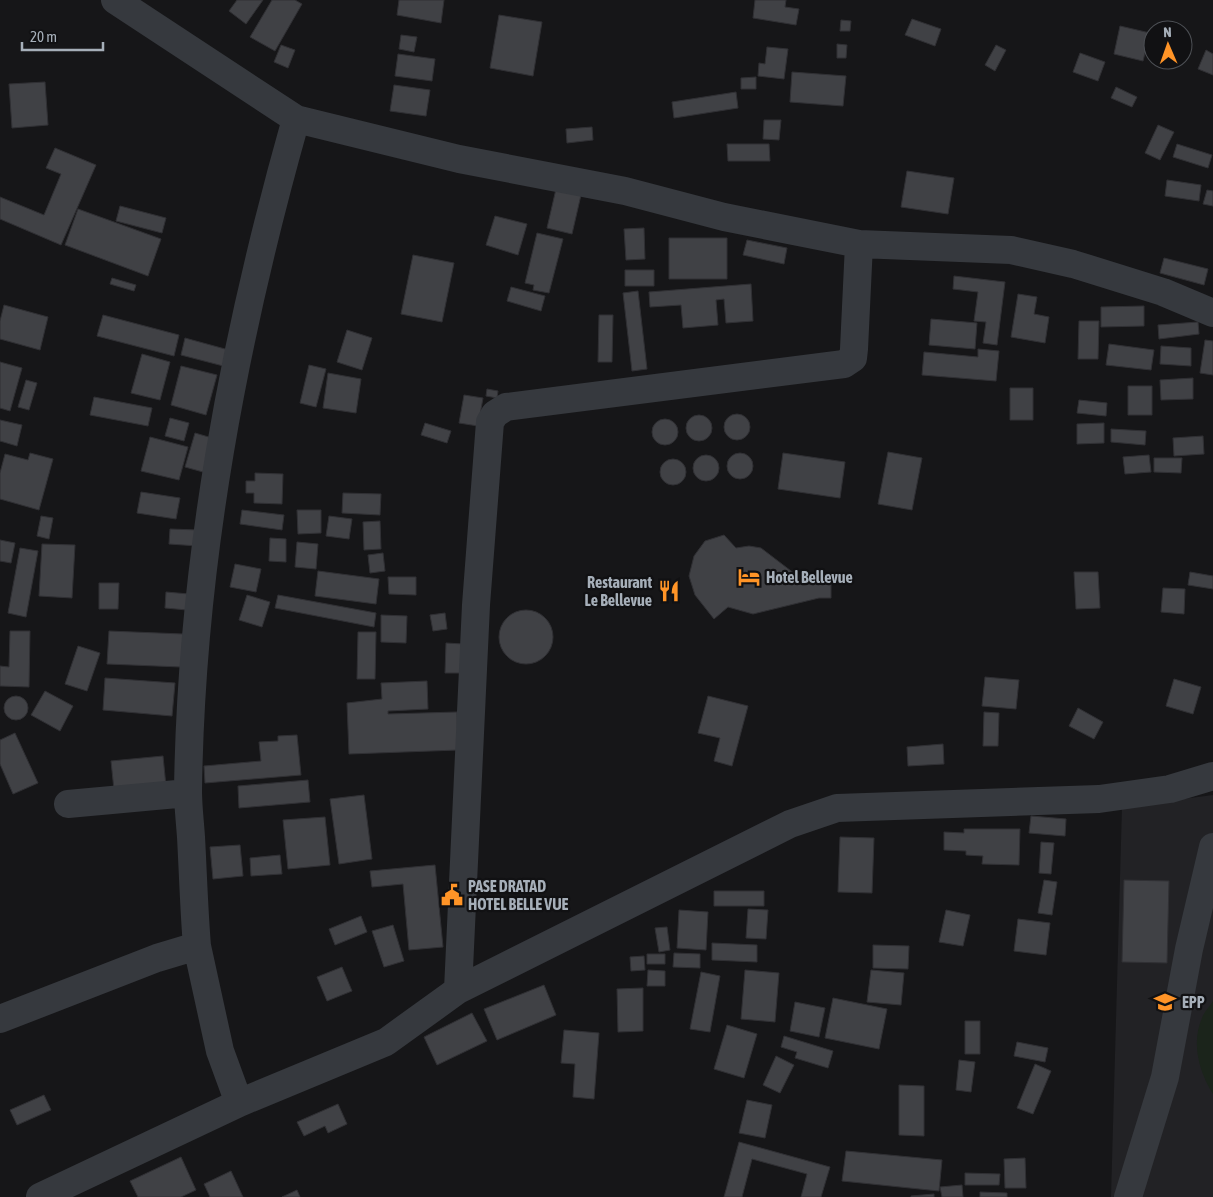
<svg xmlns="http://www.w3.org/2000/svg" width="1213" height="1197" font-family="'Asap Condensed',sans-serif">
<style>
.built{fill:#222225}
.green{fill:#1b241b}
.building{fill:#404145;stroke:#303034}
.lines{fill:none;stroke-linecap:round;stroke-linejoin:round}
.minor{stroke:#36393e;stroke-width:28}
.labels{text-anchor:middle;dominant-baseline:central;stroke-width:4.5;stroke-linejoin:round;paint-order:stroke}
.poi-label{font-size:16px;font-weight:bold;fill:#a6afb9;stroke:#111113;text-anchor:start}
</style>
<rect width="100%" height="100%" fill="#161618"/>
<path class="built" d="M 1213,795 L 1213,1197 L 1111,1197 L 1122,807 Z"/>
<path class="green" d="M 1213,1001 L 1213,1094 C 1199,1072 1191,1043 1202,1018 C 1204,1012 1210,1006 1213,1001 Z"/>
<path class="building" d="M 237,0 L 263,0 L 246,24 L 229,11 Z
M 272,0 L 295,0 L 302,4 L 275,51 L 250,37 Z
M 399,0 L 444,0 L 441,23 L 397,15 Z
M 755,0 L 786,0 L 785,7 L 799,9 L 796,25 L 753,18 Z
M 499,15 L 542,22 L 533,76 L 490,68 Z
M 912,19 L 941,29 L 935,46 L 905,35 Z
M 841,20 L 851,21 L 850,31 L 840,31 Z
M 1120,26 L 1150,33 L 1143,61 L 1114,54 Z
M 401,35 L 417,37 L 414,52 L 399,49 Z
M 837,44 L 847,45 L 846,58 L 837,58 Z
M 281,45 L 295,50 L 288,68 L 274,62 Z
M 996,45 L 1006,50 L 995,71 L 985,65 Z
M 767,47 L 788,49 L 784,79 L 758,76 L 759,63 L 765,64 Z
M 1206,50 L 1213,54 L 1213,75 L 1198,69 Z
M 1080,53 L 1105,62 L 1098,81 L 1073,72 Z
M 398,54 L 435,59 L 432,81 L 395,76 Z
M 792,72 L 846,76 L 843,106 L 790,102 Z
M 756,77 L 756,89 L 741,89 L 741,78 Z
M 45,82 L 48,125 L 12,128 L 9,84 Z
M 394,85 L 430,90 L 426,116 L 390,111 Z
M 1116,87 L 1137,97 L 1132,107 L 1111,98 Z
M 736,92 L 738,108 L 674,118 L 672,102 Z
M 764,120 L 781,120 L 779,140 L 763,139 Z
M 1158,125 L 1174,132 L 1160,160 L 1145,153 Z
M 592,127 L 593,140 L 567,143 L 566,129 Z
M 727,144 L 769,144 L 770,161 L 728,161 Z
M 1177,144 L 1212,155 L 1208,168 L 1173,157 Z
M 55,148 L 96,165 L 61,245 L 0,219 L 0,197 L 44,215 L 61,174 L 46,168 Z
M 907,171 L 954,178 L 948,214 L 901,207 Z
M 1167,180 L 1201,185 L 1199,201 L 1165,196 Z
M 556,189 L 581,195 L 572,234 L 547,228 Z
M 1207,190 L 1213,191 L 1213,206 L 1203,204 Z
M 120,206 L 166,218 L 162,233 L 116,221 Z
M 78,209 L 161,239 L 148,276 L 65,245 Z
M 495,216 L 527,224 L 518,255 L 486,245 Z
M 644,228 L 645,259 L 626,260 L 624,229 Z
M 537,233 L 563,239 L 549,293 L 533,290 L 534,285 L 525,283 Z
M 669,238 L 727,238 L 727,279 L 669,279 Z
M 747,240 L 787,248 L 784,264 L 743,255 Z
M 413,255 L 454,263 L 442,322 L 401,314 Z
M 1164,258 L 1208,269 L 1204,285 L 1160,273 Z
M 625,270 L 654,270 L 654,286 L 625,286 Z
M 954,276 L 1005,282 L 997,345 L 983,343 L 986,322 L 974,321 L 978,292 L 953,289 Z
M 112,278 L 136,285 L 134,291 L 110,284 Z
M 751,284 L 753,321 L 726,323 L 724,299 L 716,300 L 718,325 L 683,328 L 681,305 L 650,307 L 649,292 Z
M 511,287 L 545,296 L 541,311 L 507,301 Z
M 638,291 L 647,369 L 632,371 L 623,293 Z
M 1018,294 L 1037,297 L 1034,314 L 1049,317 L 1045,343 L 1011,337 Z
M 4,305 L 48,317 L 40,350 L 0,339 L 0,321 Z
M 1144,306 L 1144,326 L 1101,327 L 1101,307 Z
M 103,315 L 179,335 L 174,356 L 97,336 Z
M 599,315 L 613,315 L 612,362 L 598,362 Z
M 931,319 L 977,323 L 975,349 L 929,345 Z
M 1079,321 L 1099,321 L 1098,359 L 1078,359 Z
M 1198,322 L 1199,334 L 1159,339 L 1158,325 Z
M 347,330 L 372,338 L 362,370 L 337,362 Z
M 185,338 L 236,352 L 231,368 L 181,355 Z
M 1205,340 L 1213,341 L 1213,375 L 1200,373 Z
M 1109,344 L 1154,350 L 1151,370 L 1106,365 Z
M 1161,346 L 1191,348 L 1191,366 L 1160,364 Z
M 978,349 L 999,351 L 996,381 L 922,375 L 924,352 L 978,357 Z
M 142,354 L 170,362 L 160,400 L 131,393 Z
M 0,362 L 22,368 L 10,411 L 0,408 Z
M 309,365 L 326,369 L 316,407 L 300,403 Z
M 181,366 L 217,375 L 206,415 L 171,405 Z
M 328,373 L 361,379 L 356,413 L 323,408 Z
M 1193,378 L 1193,399 L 1161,400 L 1160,380 Z
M 26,380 L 37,383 L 29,410 L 18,407 Z
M 1128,386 L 1152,386 L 1152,415 L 1128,415 Z
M 1010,388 L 1033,388 L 1033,420 L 1010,420 Z
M 487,389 L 498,391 L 497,398 L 486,396 Z
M 464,395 L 483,398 L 478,426 L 459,423 Z
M 94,397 L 152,408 L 148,426 L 90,415 Z
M 1079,400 L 1107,403 L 1106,416 L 1077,413 Z
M724 427a13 13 0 1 1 26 0a13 13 0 1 1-26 0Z
M686 428a13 13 0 1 1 26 0a13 13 0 1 1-26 0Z
M 170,418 L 189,423 L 184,441 L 165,436 Z
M652 432a13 13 0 1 1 26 0a13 13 0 1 1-26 0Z
M 0,420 L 22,425 L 17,446 L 0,441 Z
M 425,423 L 451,431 L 447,443 L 421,435 Z
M 1104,423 L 1104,443 L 1077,444 L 1077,424 Z
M 1111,429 L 1146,431 L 1145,445 L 1111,442 Z
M 195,433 L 212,438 L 203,472 L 185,467 Z
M 1203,436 L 1204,454 L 1174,456 L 1173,438 Z
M 150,437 L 188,447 L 179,480 L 141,471 Z
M 888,452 L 922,458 L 912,510 L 878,504 Z
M 30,453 L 53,459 L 39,510 L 0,499 L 0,473 L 5,454 L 28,460 Z
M 783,453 L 845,462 L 840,498 L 778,489 Z
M727 466a13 13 0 1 1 26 0a13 13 0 1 1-26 0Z
M 1149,455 L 1151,472 L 1125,474 L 1123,457 Z
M693 468a13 13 0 1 1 26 0a13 13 0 1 1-26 0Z
M 1154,458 L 1182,458 L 1181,473 L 1154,472 Z
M660 472a13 13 0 1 1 26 0a13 13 0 1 1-26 0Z
M 255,473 L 283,474 L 282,504 L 254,503 L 254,493 L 246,493 L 246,481 L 255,481 Z
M 141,492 L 180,498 L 176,519 L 137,513 Z
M 343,493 L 381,494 L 380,515 L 342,513 Z
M 242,510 L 284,515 L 282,530 L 240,524 Z
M 297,510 L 321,510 L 321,533 L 298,534 Z
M 41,516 L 53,518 L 49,539 L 37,536 Z
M 329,516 L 352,519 L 349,539 L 326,536 Z
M 380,521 L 381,549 L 364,550 L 363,522 Z
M 170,529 L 198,530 L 198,546 L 169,544 Z
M 724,535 L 736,548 L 749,546 L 761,548 L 795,574 L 831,581 L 831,598 L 819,598 L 753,614 L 728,607 L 714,619 L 695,595 L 689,576 L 694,556 L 705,541 Z
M 270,538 L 286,539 L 286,562 L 269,561 Z
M 0,540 L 15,543 L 11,563 L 0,561 Z
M 297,542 L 318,544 L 316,569 L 295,567 Z
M 42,544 L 75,545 L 72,598 L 39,596 Z
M 20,548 L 38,551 L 26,617 L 8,613 Z
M 383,553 L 385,571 L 370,573 L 368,555 Z
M 235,564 L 261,569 L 256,592 L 230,587 Z
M 318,571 L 379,579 L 376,604 L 315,596 Z
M 1074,572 L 1098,572 L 1100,608 L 1076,609 Z
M 1190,572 L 1213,576 L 1213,589 L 1188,585 Z
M 388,577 L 416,577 L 416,595 L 389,594 Z
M 99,583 L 119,583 L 118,609 L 99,609 Z
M 1163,588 L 1185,589 L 1184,614 L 1161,612 Z
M 166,592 L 189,594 L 187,610 L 165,608 Z
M 247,595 L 270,602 L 262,627 L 239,620 Z
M 278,595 L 376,613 L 374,627 L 275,608 Z
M499 637a27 27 0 1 1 54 0a27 27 0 1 1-54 0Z
M 445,613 L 447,629 L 433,631 L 430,615 Z
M 381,615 L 407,616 L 406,643 L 381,642 Z
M 10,631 L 30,631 L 29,687 L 0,686 L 0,666 L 9,667 Z
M 109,631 L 183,634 L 181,667 L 107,664 Z
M 358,632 L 376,632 L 375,679 L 357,679 Z
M 446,643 L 463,644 L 462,673 L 445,673 Z
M 78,646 L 100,653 L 87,691 L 65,684 Z
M 985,677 L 1019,680 L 1016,709 L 982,706 Z
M 105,678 L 175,683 L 172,716 L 103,710 Z
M 1174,679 L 1201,687 L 1193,714 L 1166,706 Z
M 427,681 L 428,709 L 388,711 L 388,714 L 457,712 L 458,750 L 349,754 L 347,703 L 382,699 L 381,683 Z
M 45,691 L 73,706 L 60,731 L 31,715 Z
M4 708a12 12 0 1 1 24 0a12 12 0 1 1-24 0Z
M 708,696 L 748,706 L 732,766 L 714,761 L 720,738 L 698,733 Z
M 1078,708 L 1103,722 L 1094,739 L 1069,726 Z
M 984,712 L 999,713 L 998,746 L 983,746 Z
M 15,733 L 38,783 L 13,794 L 0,764 L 0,740 Z
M 297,735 L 301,775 L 205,783 L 204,766 L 261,761 L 259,742 L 278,741 L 278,736 Z
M 943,744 L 944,764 L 908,766 L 907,747 Z
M 163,756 L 166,786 L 114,790 L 111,761 Z
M 308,780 L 310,802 L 239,808 L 238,786 Z
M 364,795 L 372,859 L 339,864 L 330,799 Z
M 1031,816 L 1066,819 L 1065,836 L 1029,833 Z
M 325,817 L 330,865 L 288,869 L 283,820 Z
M 964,829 L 1020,829 L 1019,865 L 982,864 L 983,856 L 966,855 L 966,851 L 944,850 L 944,832 L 964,833 Z
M 840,837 L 874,838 L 872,893 L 838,892 Z
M 1041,842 L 1054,843 L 1051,874 L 1039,873 Z
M 240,845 L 243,876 L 213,879 L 210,847 Z
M 280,855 L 282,874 L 251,876 L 250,858 Z
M 435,865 L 443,947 L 409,950 L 403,884 L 372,887 L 370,871 Z
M 1044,880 L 1057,882 L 1052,915 L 1038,913 Z
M 1124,880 L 1169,881 L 1167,963 L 1122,962 Z
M 714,891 L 764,891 L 764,906 L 714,906 Z
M 748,909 L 768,910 L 766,939 L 746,938 Z
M 679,910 L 708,912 L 706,950 L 677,948 Z
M 946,910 L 970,915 L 963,946 L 939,942 Z
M 361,916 L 367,932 L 335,945 L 329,929 Z
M 1018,919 L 1050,923 L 1046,955 L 1014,951 Z
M 393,925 L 404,961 L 384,967 L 372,931 Z
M 667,927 L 670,950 L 659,952 L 655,928 Z
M 712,943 L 757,945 L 757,962 L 712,960 Z
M 873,945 L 909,946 L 908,969 L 873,968 Z
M 674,953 L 700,954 L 700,968 L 673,967 Z
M 647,954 L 665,954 L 665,964 L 647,964 Z
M 644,956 L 645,970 L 631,971 L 630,957 Z
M 342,967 L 352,991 L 327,1001 L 317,977 Z
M 648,970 L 665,971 L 665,986 L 647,986 Z
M 745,970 L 779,973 L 775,1022 L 741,1019 Z
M 871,970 L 904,973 L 901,1005 L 867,1002 Z
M 701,972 L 720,976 L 710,1032 L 690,1029 Z
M 544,985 L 556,1015 L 497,1040 L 484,1009 Z
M 643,988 L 643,1031 L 618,1032 L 617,989 Z
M 833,998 L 887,1009 L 879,1049 L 825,1038 Z
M 795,1002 L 825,1008 L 819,1037 L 790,1031 Z
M 472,1013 L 487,1041 L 437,1065 L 424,1037 Z
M 965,1021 L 980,1021 L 980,1054 L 965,1054 Z
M 727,1025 L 757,1034 L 744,1078 L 714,1069 Z
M 564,1030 L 599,1033 L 594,1099 L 573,1097 L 575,1064 L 561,1063 Z
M 784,1036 L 833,1051 L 828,1068 L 795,1058 L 797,1052 L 781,1047 Z
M 1017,1042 L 1048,1048 L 1045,1062 L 1014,1056 Z
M 776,1056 L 794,1065 L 780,1093 L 763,1085 Z
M 959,1060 L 975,1062 L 971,1092 L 956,1090 Z
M 1035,1064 L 1051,1071 L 1033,1114 L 1017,1108 Z
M 899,1085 L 924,1086 L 924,1136 L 899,1135 Z
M 44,1095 L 51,1110 L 17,1125 L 10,1110 Z
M 747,1100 L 772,1105 L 765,1138 L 739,1133 Z
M 338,1104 L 347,1124 L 328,1133 L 325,1126 L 304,1136 L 297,1122 Z
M 739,1142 L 830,1167 L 821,1197 L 801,1197 L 807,1174 L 752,1159 L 742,1197 L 724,1197 Z
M 846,1151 L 942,1160 L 939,1191 L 842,1181 Z
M 181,1157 L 196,1190 L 181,1197 L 138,1197 L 130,1181 Z
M 1025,1158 L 1026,1188 L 1005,1188 L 1004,1159 Z
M 231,1171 L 243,1197 L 210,1197 L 204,1184 Z
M 965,1173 L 1000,1174 L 999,1185 L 965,1185 Z
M 962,1185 L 963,1197 L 942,1197 L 940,1187 Z
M 297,1190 L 300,1197 L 282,1197 Z
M 980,1192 L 1007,1193 L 1007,1197 L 980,1197 Z
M 934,1194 L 934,1197 L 911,1197 L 911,1196 Z"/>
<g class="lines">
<path class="minor" d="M 115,0 L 296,119 L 459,159 L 625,191 L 724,217 L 859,244 L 1011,250 L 1073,264 L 1163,292 L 1213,313
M 68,804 L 188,793
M 197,946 C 194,910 193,873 191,837 C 190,822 188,806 188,791 C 191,563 234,338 296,119
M 458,990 L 476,605 L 490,422 L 495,414 L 506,407 L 844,364 L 853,358 L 854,349 L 859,244
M 0,1019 L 157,958 L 197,946 L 220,1051 L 239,1103
M 40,1197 L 239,1103 L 386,1042 L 458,990 L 790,824 L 837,808 L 1099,799 L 1170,789 L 1213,776
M 1128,1197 L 1165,1077 L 1189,949 L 1213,847"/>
</g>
<defs>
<g id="hotel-bare" transform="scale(1.725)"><path d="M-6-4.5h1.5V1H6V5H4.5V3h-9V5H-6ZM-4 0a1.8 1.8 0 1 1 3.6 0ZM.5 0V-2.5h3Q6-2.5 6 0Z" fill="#ff9427" stroke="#111113" stroke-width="2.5" paint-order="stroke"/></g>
<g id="restaurant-bare" transform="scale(1.725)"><path d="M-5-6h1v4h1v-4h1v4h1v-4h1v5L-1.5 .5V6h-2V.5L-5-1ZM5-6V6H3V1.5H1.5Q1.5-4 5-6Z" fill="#ff9427" stroke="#111113" stroke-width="2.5" paint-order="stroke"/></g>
<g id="civic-bare" transform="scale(1.725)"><path d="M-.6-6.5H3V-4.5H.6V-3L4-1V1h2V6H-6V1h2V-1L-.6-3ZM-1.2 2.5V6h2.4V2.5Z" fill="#ff9427" stroke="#111113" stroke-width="2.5" paint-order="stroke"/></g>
<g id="school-bare" transform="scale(1.725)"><path d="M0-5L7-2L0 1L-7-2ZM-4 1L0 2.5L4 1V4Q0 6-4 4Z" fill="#ff9427" stroke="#111113" stroke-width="2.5" paint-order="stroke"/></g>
</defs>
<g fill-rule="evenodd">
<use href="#hotel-bare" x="749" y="577"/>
<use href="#restaurant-bare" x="669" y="591"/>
<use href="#civic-bare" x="452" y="895"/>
<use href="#school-bare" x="1165" y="1002"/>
</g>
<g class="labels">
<g class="poi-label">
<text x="766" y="577">Hotel Bellevue</text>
<text x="652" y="582" text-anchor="end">Restaurant<tspan x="652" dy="18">Le Bellevue</tspan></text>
<text x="468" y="886">PASE DRATAD<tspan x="468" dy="18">HOTEL BELLE VUE</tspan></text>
<text x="1182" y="1002">EPP</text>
</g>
</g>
<g transform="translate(1168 45) rotate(358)"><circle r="24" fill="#111113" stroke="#4d5055"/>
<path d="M0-4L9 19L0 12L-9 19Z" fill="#ff9427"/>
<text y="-8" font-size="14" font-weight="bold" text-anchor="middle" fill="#a6afb9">N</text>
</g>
<path d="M22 42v8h81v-8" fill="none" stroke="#a6afb9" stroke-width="2.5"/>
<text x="30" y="42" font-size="15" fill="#a6afb9" stroke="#111113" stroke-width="4" paint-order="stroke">20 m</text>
</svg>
